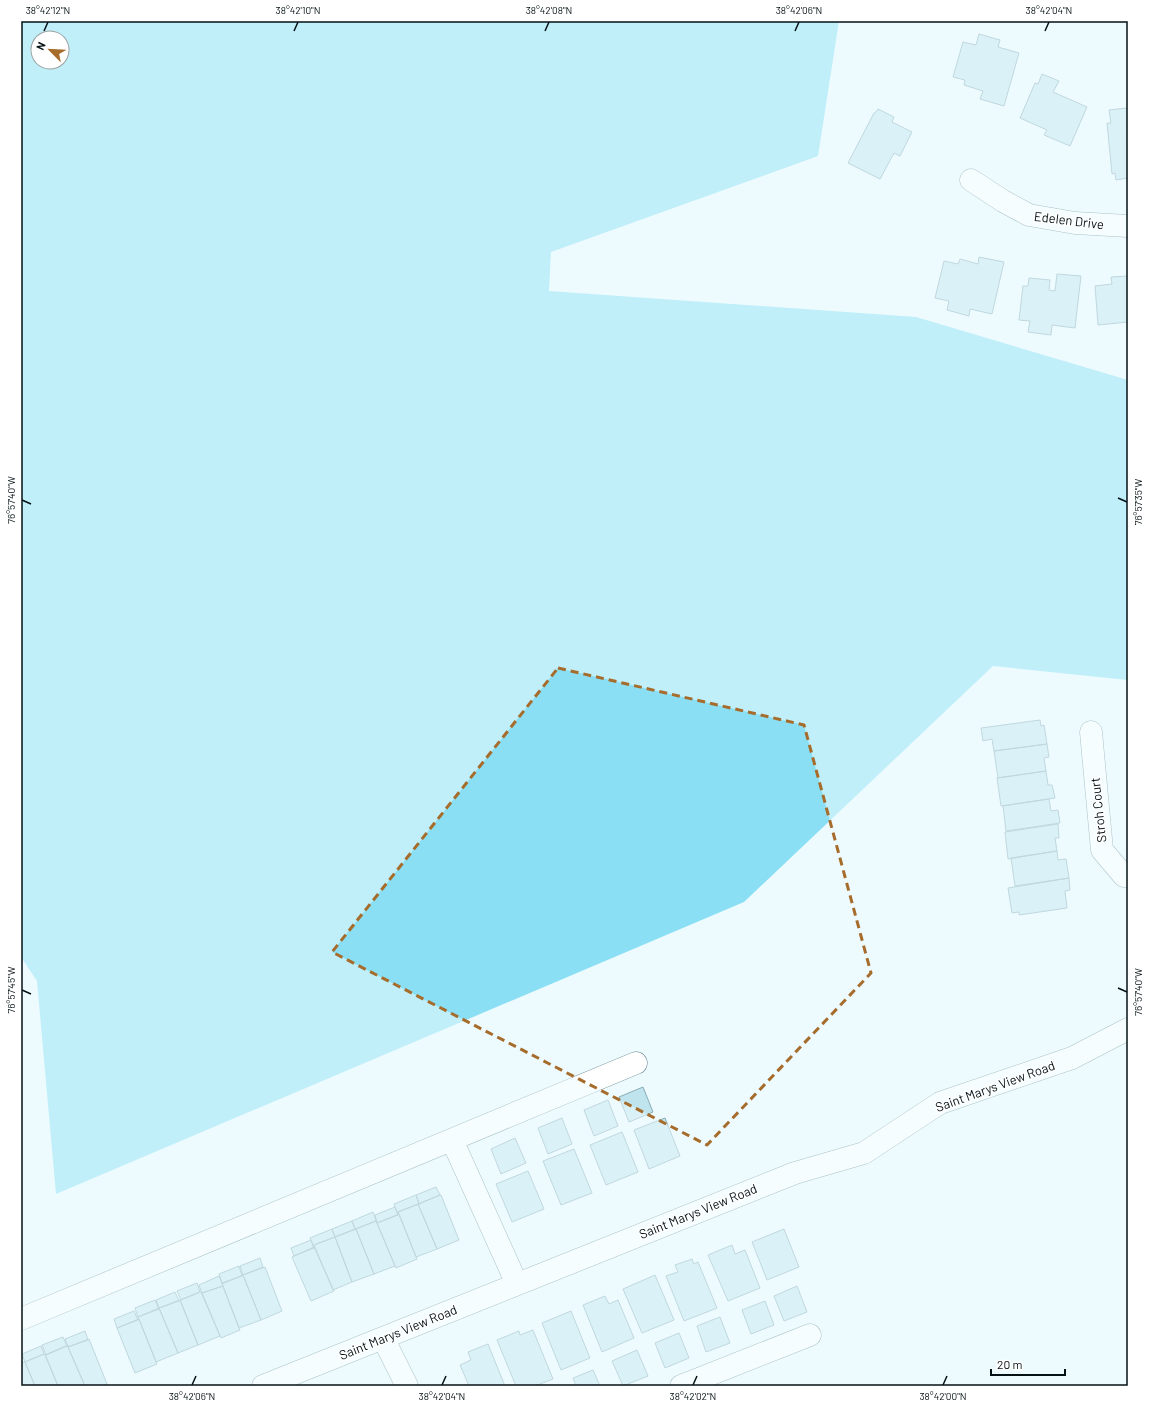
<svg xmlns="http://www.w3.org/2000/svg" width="1149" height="1407" font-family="Barlow,sans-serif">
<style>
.green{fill:#8adff4;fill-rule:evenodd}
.building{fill:#c0e4ed;stroke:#8aacb5}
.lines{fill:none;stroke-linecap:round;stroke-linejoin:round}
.minor-casing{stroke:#5d7e86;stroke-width:23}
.minor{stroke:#fff;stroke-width:22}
.marked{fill:none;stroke:#a66c2b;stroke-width:3;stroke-dasharray:8 5;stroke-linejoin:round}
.ticks{fill:none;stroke:#051114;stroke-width:1.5}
.labels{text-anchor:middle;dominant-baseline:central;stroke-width:3;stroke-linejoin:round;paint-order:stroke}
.street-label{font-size:13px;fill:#051114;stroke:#fff}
.neatline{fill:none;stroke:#051114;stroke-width:1.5}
.ticks-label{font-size:10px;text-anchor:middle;fill:#051114}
</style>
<rect width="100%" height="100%" fill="#edfbff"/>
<path class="green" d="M 21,21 L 839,21 L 818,156 L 551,252 L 549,291 L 916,317 L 1128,380 L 1128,680 L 993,666 L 744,902 L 56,1194 L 37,981 L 21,957 ZM 38,38 L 62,38 L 62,62 L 38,62 Z"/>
<path class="building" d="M 979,34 L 1000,40 L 998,47 L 1019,53 L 1004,106 L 980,99 L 983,91 L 964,85 L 965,80 L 953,77 L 963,42 L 976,45 Z
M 1042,74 L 1059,81 L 1053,92 L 1087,107 L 1070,146 L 1044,135 L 1047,130 L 1020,118 L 1035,83 L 1038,84 Z
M 1127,108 L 1128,178 L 1116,180 L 1115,173 L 1112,174 L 1107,123 L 1111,123 L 1109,110 Z
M 878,109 L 894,117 L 892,122 L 912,132 L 900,156 L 894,153 L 880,179 L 848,163 L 874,113 L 875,113 Z
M 979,257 L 1004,262 L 992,314 L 970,309 L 969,316 L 947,310 L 949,301 L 935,298 L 944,261 L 958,264 L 960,259 L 978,264 Z
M 1057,274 L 1081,276 L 1075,328 L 1052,325 L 1051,335 L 1028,332 L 1030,321 L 1019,320 L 1023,286 L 1028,286 L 1029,278 L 1050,280 L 1049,290 L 1055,291 Z
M 1128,276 L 1128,322 L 1098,325 L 1095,286 L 1112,284 L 1111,277 Z
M 1040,720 L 1041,726 L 1044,725 L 1047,744 L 994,751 L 992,739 L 983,741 L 981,728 Z
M 1047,744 L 1049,757 L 1044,758 L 1046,771 L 998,778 L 994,751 Z
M 1046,771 L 1048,785 L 1052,785 L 1055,798 L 1001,806 L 997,778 Z
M 1049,799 L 1051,811 L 1058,810 L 1060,823 L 1006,831 L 1003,806 Z
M 1058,824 L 1059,838 L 1055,838 L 1057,851 L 1008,859 L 1005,832 Z
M 1057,851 L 1058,860 L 1066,859 L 1069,878 L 1015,886 L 1011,858 Z
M 1069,878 L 1070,890 L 1065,891 L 1067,908 L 1019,915 L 1019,912 L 1012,913 L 1008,888 Z
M 643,1087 L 653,1112 L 629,1122 L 619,1097 Z
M 608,1100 L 618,1126 L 594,1136 L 584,1110 Z
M 562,1118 L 572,1144 L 548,1154 L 538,1128 Z
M 665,1118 L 680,1156 L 649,1169 L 634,1130 Z
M 622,1132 L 638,1172 L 606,1185 L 590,1145 Z
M 515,1138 L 526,1163 L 501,1174 L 491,1149 Z
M 574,1149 L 592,1193 L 561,1205 L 543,1161 Z
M 528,1171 L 544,1209 L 512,1222 L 496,1184 Z
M 436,1187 L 440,1195 L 419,1204 L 416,1195 Z
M 416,1195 L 419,1204 L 398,1212 L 398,1215 L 394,1204 Z
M 440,1195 L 441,1195 L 459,1240 L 437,1249 L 418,1204 Z
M 418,1204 L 437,1249 L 416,1257 L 398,1212 Z
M 395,1207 L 398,1215 L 377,1223 L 375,1215 Z
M 373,1212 L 377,1223 L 376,1221 L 355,1229 L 352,1221 Z
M 399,1214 L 417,1259 L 396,1268 L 377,1223 Z
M 352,1221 L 355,1229 L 335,1237 L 332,1229 Z
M 376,1221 L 395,1266 L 374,1274 L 356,1229 Z
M 332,1229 L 335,1237 L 314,1245 L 314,1248 L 310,1238 Z
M 356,1229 L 374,1274 L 352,1282 L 335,1237 Z
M 784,1229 L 799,1267 L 767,1280 L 752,1242 Z
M 335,1237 L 352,1282 L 333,1290 L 314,1245 Z
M 311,1240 L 314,1248 L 294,1256 L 291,1248 Z
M 732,1245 L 735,1254 L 745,1250 L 760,1288 L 728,1301 L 708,1255 Z
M 314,1247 L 334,1291 L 311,1301 L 292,1257 Z
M 260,1258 L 263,1267 L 243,1275 L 240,1266 Z
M 692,1259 L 694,1264 L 698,1262 L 717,1308 L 684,1321 L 666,1276 L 678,1272 L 675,1265 Z
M 239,1266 L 242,1276 L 222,1283 L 219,1274 Z
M 265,1267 L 282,1311 L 261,1320 L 243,1275 Z
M 243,1275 L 261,1320 L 239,1328 L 222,1284 Z
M 655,1275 L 674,1320 L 642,1333 L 623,1289 Z
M 219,1276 L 223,1286 L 202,1293 L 199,1285 Z
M 197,1283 L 200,1292 L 181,1300 L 177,1291 Z
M 223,1286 L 240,1330 L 221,1338 L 202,1293 Z
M 797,1286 L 807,1312 L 784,1321 L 774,1296 Z
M 175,1292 L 179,1301 L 159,1308 L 156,1300 Z
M 200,1292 L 201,1292 L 220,1336 L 198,1345 L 180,1300 Z
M 605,1296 L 609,1304 L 618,1300 L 634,1338 L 602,1352 L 583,1305 Z
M 155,1300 L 159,1309 L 138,1317 L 135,1308 Z
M 180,1300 L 198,1345 L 178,1353 L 159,1308 Z
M 765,1301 L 774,1325 L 751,1334 L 742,1310 Z
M 159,1308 L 178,1353 L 156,1362 L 138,1317 Z
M 134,1311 L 138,1320 L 117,1328 L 114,1319 Z
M 571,1311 L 590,1358 L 561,1370 L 542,1323 Z
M 720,1317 L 730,1343 L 706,1352 L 697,1326 Z
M 139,1319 L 157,1364 L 135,1373 L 117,1328 Z
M 533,1330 L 553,1379 L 535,1386 L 516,1386 L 497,1340 L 519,1331 L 520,1335 Z
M 85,1331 L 88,1340 L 68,1347 L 65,1339 Z
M 679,1333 L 689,1358 L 665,1368 L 655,1343 Z
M 63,1337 L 67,1346 L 46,1355 L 42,1345 Z
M 89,1339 L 107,1384 L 102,1386 L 85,1386 L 68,1347 Z
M 488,1344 L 505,1386 L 469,1386 L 460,1365 L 471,1360 L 468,1352 Z
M 68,1345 L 68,1347 L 85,1386 L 58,1386 L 45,1355 Z
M 41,1346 L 44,1354 L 25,1362 L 22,1354 Z
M 637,1350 L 648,1376 L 623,1386 L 612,1361 Z
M 44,1354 L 45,1354 L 58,1386 L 35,1386 L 25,1362 Z
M 25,1362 L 35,1386 L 21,1386 L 21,1363 Z
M 593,1370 L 600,1386 L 576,1386 L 573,1378 Z"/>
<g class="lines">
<g class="minor-casing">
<path id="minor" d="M 971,180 L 1003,201 L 1029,215 L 1075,223 L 1128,226
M 1091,732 L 1102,850 L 1124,876 L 1128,876
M 452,1140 L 517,1284
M 21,1319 L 636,1063
M 383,1338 L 407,1386
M 263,1386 L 795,1173 L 864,1153 L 940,1103 L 1072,1058 L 1128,1029
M 681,1386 L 810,1335"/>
</g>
<use href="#minor" class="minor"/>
</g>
<path d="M0 0H1149V1407H0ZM 558,668 L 804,725 L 871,973 L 707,1145 L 332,952 Z" fill="#edfbff" fill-opacity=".55" fill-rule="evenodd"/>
<path class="marked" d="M 558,668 L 804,725 L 871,973 L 707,1145 L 332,952 Z"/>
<path class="ticks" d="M 44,31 L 48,22M 294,31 L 298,22M 545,31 L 549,22M 795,31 L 799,22M 1045,31 L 1049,22M 1118,498 L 1127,502M 22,500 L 31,504M 1118,988 L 1127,992M 22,990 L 31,994M 192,1385 L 196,1376M 442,1385 L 446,1376M 693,1385 L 697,1376M 943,1385 L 947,1376"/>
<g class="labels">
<g class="street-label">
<text transform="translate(1069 220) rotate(7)">Edelen Drive</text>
<text transform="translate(1098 810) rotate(-96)">Stroh Court</text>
<text transform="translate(995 1086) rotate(-20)">Saint Marys View Road</text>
<text transform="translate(698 1211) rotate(-22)">Saint Marys View Road</text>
<text transform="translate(398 1332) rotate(-22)">Saint Marys View Road</text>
</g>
</g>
<rect width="1149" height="1407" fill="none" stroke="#ffffff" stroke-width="44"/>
<g transform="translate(50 50) rotate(294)"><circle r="19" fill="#ffffff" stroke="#9ba0a1"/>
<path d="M0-3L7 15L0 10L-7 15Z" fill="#a66c2b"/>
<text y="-6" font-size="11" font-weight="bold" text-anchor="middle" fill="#051114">N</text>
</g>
<path d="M991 1369v6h74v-6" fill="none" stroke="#051114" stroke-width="2"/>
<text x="997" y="1369" font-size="12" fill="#051114" stroke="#ffffff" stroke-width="3" paint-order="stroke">20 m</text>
<rect x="22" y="22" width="1105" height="1363" class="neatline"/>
<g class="ticks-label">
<text x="48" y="14">38°42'12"N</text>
<text x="298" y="14">38°42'10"N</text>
<text x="549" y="14">38°42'08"N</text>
<text x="799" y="14">38°42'06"N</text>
<text x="1049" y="14">38°42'04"N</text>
<text transform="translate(11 500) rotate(-90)" y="4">76°57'40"W</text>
<text transform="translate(1138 502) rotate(-90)" y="4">76°57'35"W</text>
<text transform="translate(11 990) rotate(-90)" y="4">76°57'45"W</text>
<text transform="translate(1138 992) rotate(-90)" y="4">76°57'40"W</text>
<text x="192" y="1400">38°42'06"N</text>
<text x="442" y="1400">38°42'04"N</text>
<text x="693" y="1400">38°42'02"N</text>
<text x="943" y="1400">38°42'00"N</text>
</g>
</svg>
